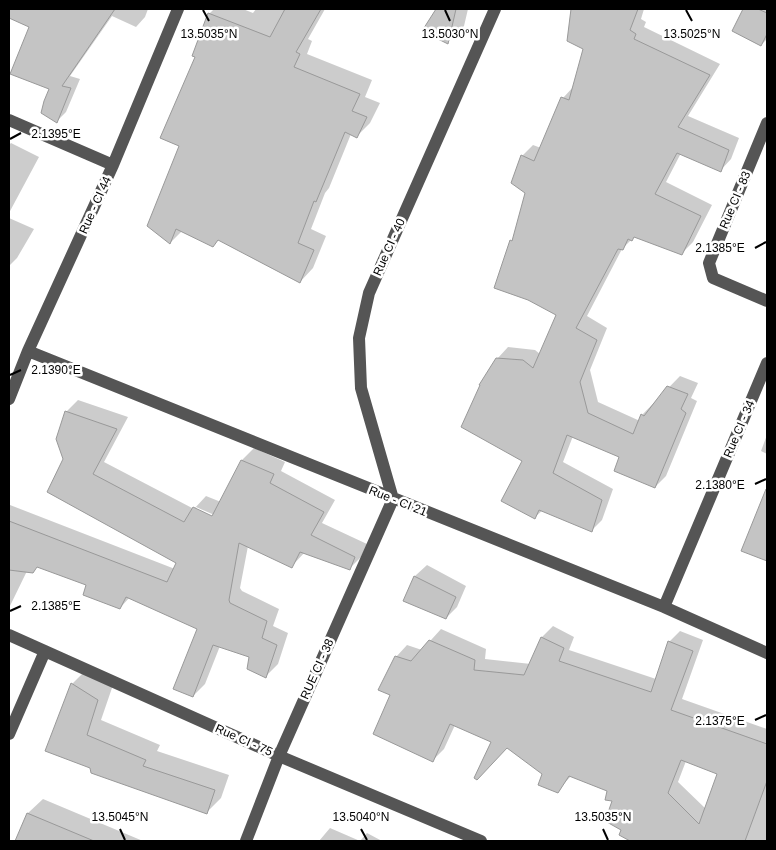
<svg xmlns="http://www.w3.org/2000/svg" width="776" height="850" font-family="Arial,sans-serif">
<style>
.shadow{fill:#0003;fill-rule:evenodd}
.building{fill:#c4c4c4;stroke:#999;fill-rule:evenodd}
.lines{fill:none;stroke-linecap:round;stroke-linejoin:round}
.minor{stroke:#555;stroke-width:12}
.ticks{fill:none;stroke:#000;stroke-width:2}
.labels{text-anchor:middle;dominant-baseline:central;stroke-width:5;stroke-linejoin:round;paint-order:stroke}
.street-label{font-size:12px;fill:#000;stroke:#fff}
.ticks-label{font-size:12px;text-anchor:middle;fill:#000;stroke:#fff;stroke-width:5;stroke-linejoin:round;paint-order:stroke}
</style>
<rect width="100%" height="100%" fill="#fff"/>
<path class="shadow" d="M 38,9 L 148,9 L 145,17 L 136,27 L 112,16 L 70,76 L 80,79 L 66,112 L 57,121 L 51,88 L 12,73 Z
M 214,9 L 243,9 L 253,13 L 256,9 L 325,9 L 308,39 L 312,41 L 307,54 L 372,80 L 365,97 L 380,103 L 370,123 L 357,136 L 351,134 L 329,188 L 325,193 L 311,229 L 326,236 L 313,268 L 300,282 L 219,239 L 213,245 L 182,231 L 170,243 L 181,145 L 196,57 L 209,14 Z
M 437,9 L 468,9 L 464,26 L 448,42 L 423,31 Z
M 605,9 L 644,9 L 641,19 L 646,22 L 644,27 L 720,64 L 688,116 L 739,138 L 731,159 L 720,171 L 681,153 L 666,182 L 712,205 L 693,242 L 682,253 L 635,236 L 622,249 L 587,316 L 607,328 L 590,370 L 598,402 L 640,421 L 642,415 L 680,376 L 698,383 L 691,398 L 697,401 L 666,476 L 655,487 L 621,457 L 573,436 L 563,462 L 613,489 L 602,520 L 591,531 L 543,510 L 535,517 L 524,461 L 497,359 L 508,347 L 535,350 L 540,354 L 557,314 L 529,299 L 495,288 L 511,241 L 515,237 L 526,192 L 522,156 L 533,145 L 541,148 L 563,98 L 574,86 Z
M 745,9 L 767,9 L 767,39 L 761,45 L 733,31 Z
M 11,143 L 39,157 L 9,213 L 9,145 Z
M 9,218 L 34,229 L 17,258 L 9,266 Z
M 78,400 L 128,417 L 104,462 L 194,509 L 206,496 L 221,502 L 242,460 L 254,448 L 285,462 L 281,471 L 335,500 L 322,523 L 367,544 L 361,557 L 349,569 L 305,552 L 291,567 L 248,546 L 240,588 L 242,591 L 279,609 L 273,626 L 288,633 L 278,664 L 266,676 L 251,656 L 220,646 L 205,684 L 193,696 L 198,629 L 130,597 L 120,608 L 88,585 L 38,566 L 27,571 L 9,608 L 9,507 L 10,505 L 175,569 L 178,562 L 64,459 L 66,412 ZM 196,507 L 219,517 L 218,519 L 196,510 Z
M 767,435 L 767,454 L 761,451 Z
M 767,496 L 767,560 L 743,550 Z
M 427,565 L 466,586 L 457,607 L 446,618 L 405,601 L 415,576 Z
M 553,626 L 574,637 L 569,650 L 656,679 L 669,642 L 680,631 L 703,640 L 682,699 L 767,729 L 767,841 L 638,841 L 620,835 L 622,830 L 614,800 L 609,790 L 572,775 L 557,791 L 544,773 L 507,747 L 455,725 L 444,749 L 433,760 L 392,694 L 396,657 L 407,645 L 422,650 L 441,629 L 486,649 L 485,659 L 531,664 L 542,637 ZM 686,761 L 719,774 L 706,809 L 678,782 Z
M 87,669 L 113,685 L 101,720 L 160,745 L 157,751 L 229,775 L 221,798 L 206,813 L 92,772 L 72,684 Z
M 43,799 L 143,841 L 17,841 L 28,813 Z
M 330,828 L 360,841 L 367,833 L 382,841 L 319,841 Z"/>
<path class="building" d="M 9,9 L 115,9 L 62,86 L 71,88 L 57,123 L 41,113 L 44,101 L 49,89 L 10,74 L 29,27 L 9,18 Z
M 285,9 L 321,9 L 296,52 L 300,54 L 294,67 L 360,94 L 352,111 L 367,117 L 357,138 L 345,132 L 316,202 L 314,201 L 298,243 L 314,250 L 300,283 L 218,240 L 213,247 L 176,229 L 170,244 L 147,226 L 179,146 L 160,138 L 195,57 L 192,56 L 208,13 L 270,37 Z
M 436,9 L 456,9 L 448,44 L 422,31 Z
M 571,9 L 638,9 L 630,30 L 636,34 L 634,39 L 710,75 L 678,127 L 729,150 L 721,172 L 677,153 L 655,194 L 701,216 L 682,255 L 634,237 L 632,241 L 628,239 L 623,250 L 618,249 L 576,328 L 597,340 L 580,382 L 588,413 L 633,434 L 641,414 L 644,416 L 667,386 L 688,394 L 681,409 L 686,413 L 655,488 L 614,471 L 619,457 L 567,435 L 553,473 L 602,500 L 592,532 L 539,510 L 535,519 L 501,501 L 522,461 L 461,427 L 480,385 L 479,385 L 496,358 L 523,360 L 533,368 L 556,315 L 528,300 L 494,288 L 510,240 L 512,241 L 525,193 L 511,183 L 521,155 L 534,161 L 561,97 L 569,100 L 583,49 L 567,41 Z
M 743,9 L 758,9 L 767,13 L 767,34 L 761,46 L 732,31 Z
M 65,411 L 117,429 L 93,474 L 184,522 L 193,507 L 212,516 L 241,460 L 274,474 L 270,483 L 324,512 L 311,535 L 355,557 L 350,570 L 300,552 L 292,568 L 239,543 L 229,600 L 230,603 L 267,621 L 262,638 L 277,645 L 266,678 L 247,669 L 249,657 L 213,645 L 193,697 L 173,689 L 197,629 L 126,597 L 120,609 L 83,595 L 86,585 L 37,567 L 33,573 L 9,570 L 9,521 L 167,582 L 176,563 L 47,492 L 63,459 L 56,439 Z
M 766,489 L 767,489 L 767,561 L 741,551 Z
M 414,576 L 456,597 L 446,619 L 403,601 Z
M 541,637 L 564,648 L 559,661 L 651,692 L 668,641 L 693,651 L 671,710 L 767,744 L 767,781 L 745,841 L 630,841 L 619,835 L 621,830 L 605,821 L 612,801 L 605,800 L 607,791 L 569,776 L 558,793 L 538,785 L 542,774 L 507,748 L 477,780 L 474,778 L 491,742 L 450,724 L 433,762 L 373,734 L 390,695 L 378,690 L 395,656 L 411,661 L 429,640 L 475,660 L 474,670 L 524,675 ZM 681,760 L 717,774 L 699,824 L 668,793 Z
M 71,683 L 98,700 L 87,735 L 146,760 L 143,766 L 215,790 L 207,814 L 91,773 L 90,768 L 45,751 Z
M 27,813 L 94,841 L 15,841 Z"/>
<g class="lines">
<path class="minor" d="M 9,120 L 113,165
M 767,123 L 709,263 L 713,278 L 767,301
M 28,351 L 664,607 L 767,653
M 9,399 L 28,351 L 113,165 L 178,9
M 664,607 L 767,363
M 9,635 L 279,756 L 481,841
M 9,734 L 45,651
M 246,841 L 279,756 L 393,499 L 361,388 L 359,338 L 369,293 L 495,9"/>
</g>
<path class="ticks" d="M 203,10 L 209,21M 445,10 L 450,21M 686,10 L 692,21M 10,139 L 21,133M 755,248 L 766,242M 10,375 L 21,370M 755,484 L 766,479M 10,611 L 21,606M 755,720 L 766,715M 120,829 L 125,840M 361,829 L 367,840M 603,829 L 608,840"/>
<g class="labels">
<g class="street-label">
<text transform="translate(735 200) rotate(-67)">Rue CI - 83</text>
<text transform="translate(95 205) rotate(-66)">Rue - CI 44</text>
<text transform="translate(389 247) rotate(-66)">Rue CI - 40</text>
<text transform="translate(739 429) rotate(-67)">Rue CI - 34</text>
<text transform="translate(398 501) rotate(22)">Rue - CI 21</text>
<text transform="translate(317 669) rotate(-66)">RUE CI - 38</text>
<text transform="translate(244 740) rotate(24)">Rue CI - 75</text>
</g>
</g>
<g class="ticks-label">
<text x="209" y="38">13.5035°N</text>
<text x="450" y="38">13.5030°N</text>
<text x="692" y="38">13.5025°N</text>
<text x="56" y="138">2.1395°E</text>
<text x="720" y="252">2.1385°E</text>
<text x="56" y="374">2.1390°E</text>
<text x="720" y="489">2.1380°E</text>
<text x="56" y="610">2.1385°E</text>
<text x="720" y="725">2.1375°E</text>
<text x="120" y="821">13.5045°N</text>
<text x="361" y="821">13.5040°N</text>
<text x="603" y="821">13.5035°N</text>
</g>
<rect width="776" height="850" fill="none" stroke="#000000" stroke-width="20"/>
</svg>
